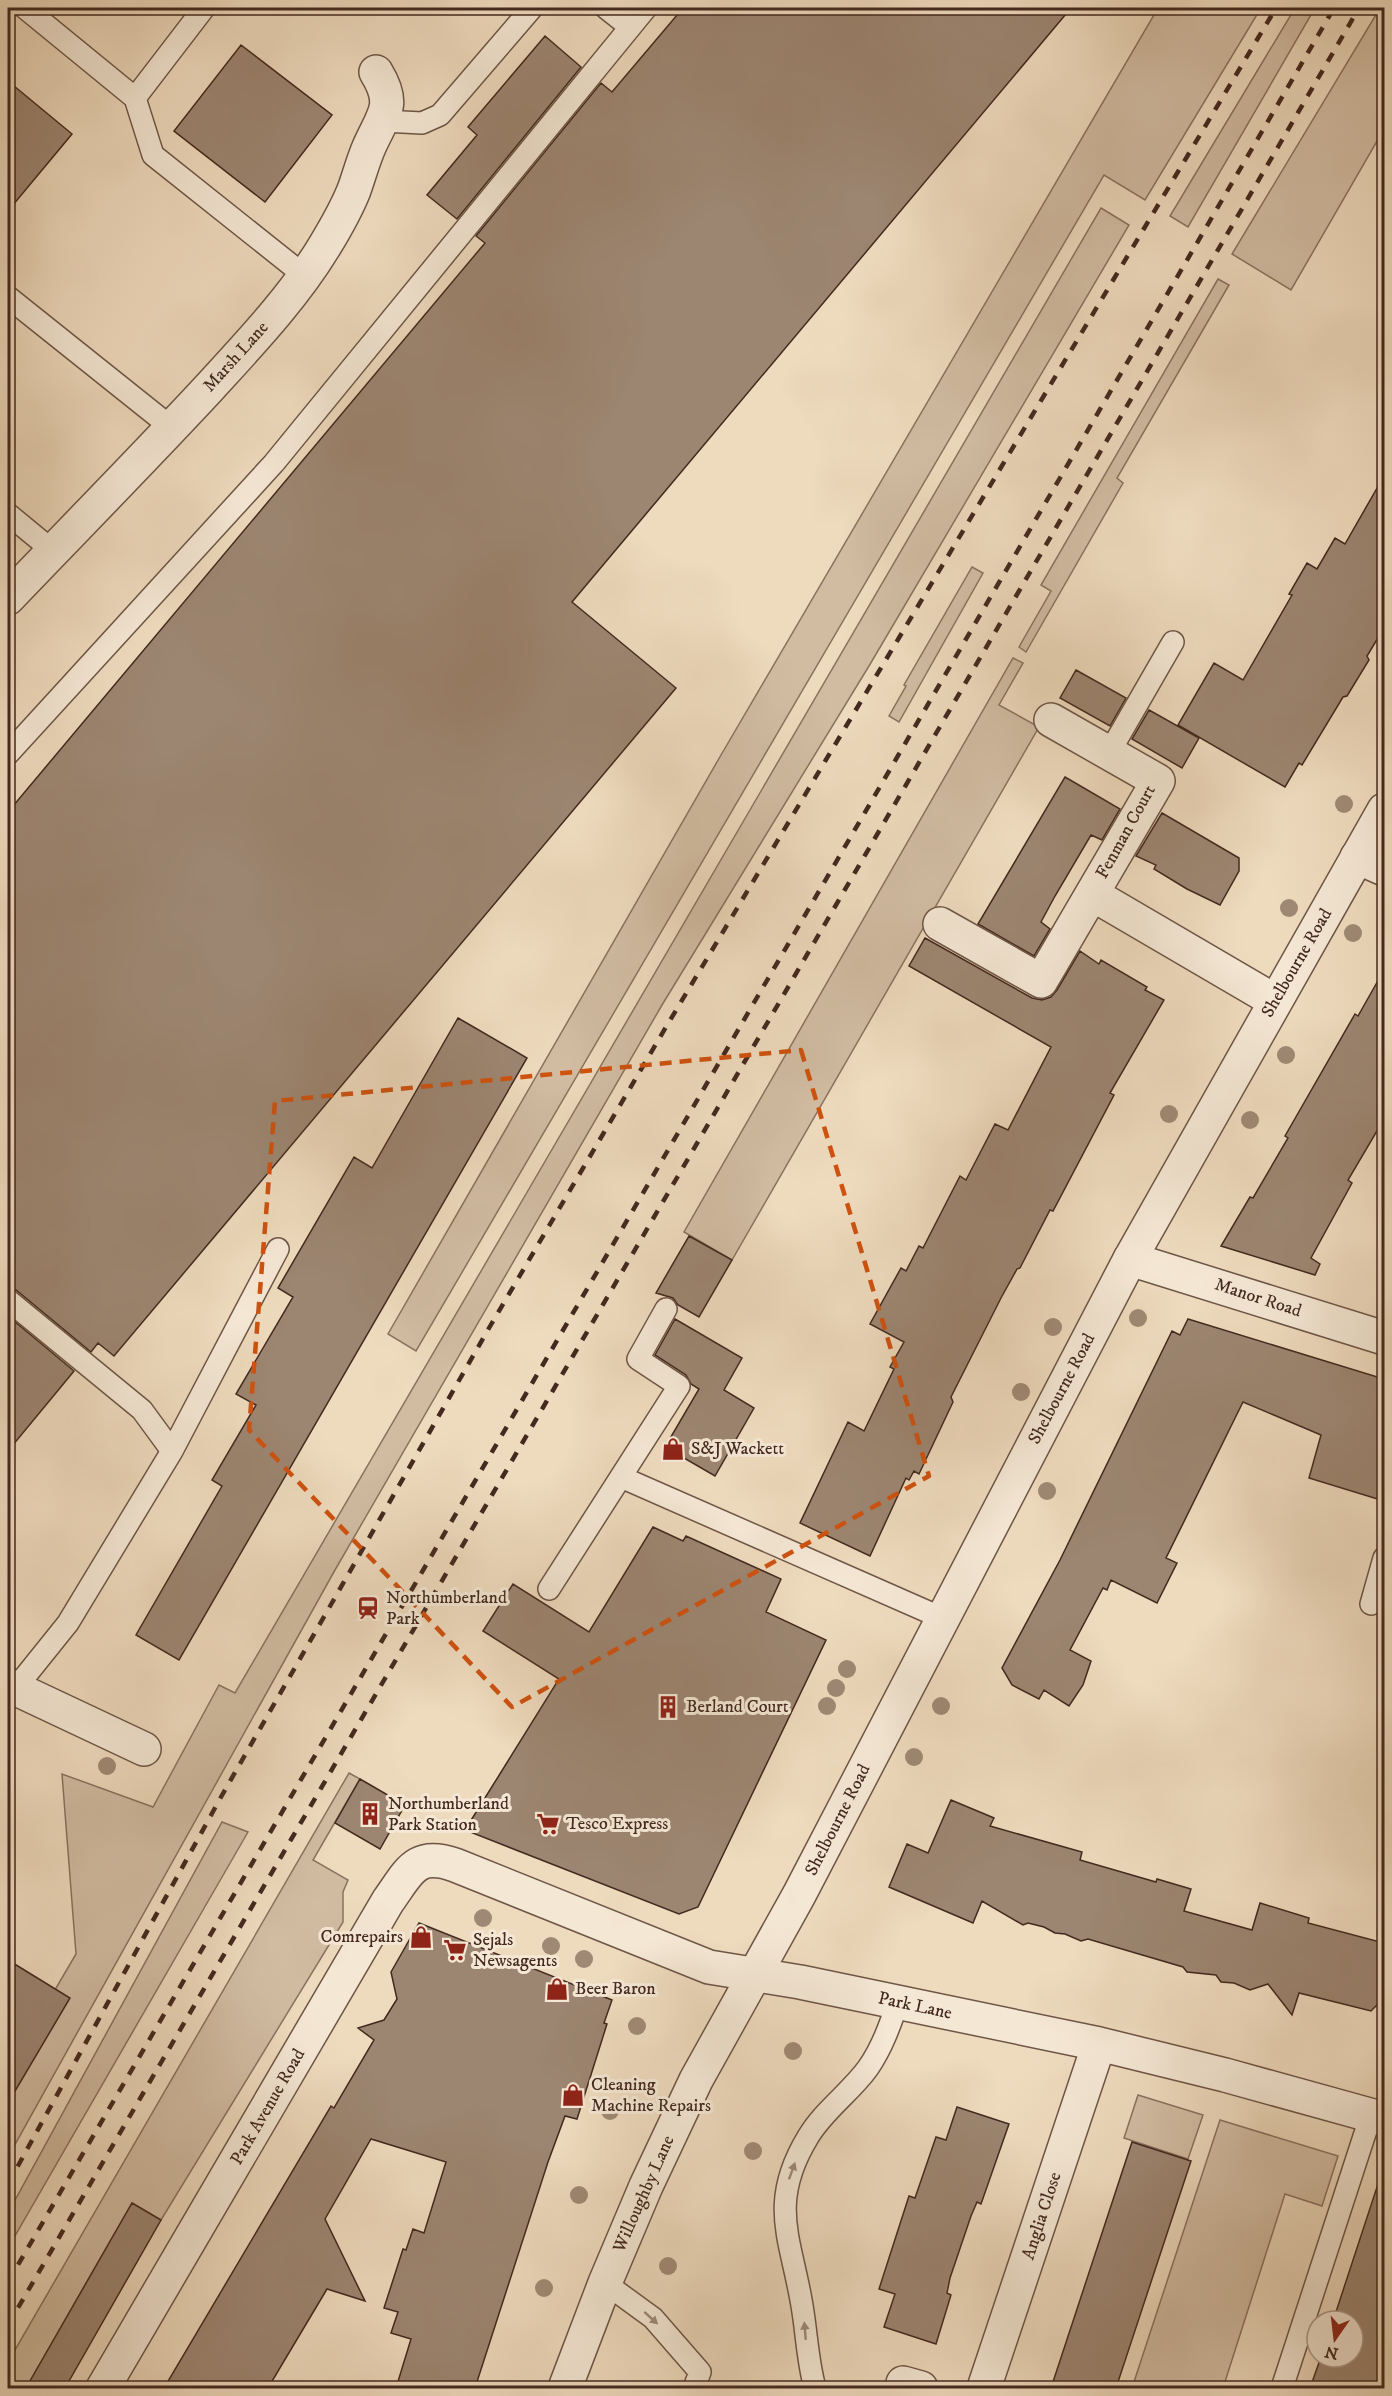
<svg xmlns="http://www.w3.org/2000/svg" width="1392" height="2396" font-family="'IM FELL DW Pica',serif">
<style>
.green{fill:#d1bca2;stroke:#8a7260;stroke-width:1.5}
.building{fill:#9c8571;stroke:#43291f;stroke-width:1.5}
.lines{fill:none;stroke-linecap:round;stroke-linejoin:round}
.service-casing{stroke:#6e5546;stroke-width:24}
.minor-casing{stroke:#6e5546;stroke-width:36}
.tertiary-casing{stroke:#6e5546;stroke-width:36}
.service{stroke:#f4e7d4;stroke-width:21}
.minor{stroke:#f4e7d4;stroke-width:33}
.tertiary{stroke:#f4e7d4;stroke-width:33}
.rail{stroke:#43291f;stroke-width:4.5;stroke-dasharray:10 10;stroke-linecap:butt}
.tree{fill:#9f8974}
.oneway{fill:#9c887a}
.marked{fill:none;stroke:#cf520f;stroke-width:4.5;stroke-dasharray:12 8;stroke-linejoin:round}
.labels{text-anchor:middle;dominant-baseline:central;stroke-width:6;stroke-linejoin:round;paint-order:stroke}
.street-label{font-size:18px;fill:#43291f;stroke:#f4e7d4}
.poi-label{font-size:18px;fill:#43291f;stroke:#f4e7d4;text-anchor:start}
</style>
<rect width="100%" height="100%" fill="#eedabd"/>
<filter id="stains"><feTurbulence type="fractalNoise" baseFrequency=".00333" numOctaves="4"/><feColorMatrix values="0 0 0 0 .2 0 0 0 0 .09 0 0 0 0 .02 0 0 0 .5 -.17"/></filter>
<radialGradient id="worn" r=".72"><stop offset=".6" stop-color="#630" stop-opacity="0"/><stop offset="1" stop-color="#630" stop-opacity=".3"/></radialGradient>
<path class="green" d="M 1158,8 L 1261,8 L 1145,200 L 1104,175 L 416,1351 L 388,1334 L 721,755 Z
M 1295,8 L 1315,8 L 1188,227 L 1170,216 Z
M 1380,8 L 1384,8 L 1384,129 L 1291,290 L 1232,254 Z
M 1101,208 L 1129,225 L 869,666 L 662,1005 L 335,1570 L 8,2157 L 8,2070 L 76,1954 L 62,1774 L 153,1807 L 219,1685 L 235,1693 Z
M 1218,279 L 1229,285 L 1117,478 L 1123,483 L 1026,652 L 1019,647 L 1051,591 L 1041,585 Z
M 972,567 L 983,573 L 899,722 L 889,716 L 906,686 L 904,685 Z
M 1013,658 L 1023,663 L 999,705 L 1039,727 L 732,1260 L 684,1232 Z
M 349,1773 L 360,1779 L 313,1860 L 348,1880 L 343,1892 L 343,1922 L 161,2220 L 132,2203 L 26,2388 L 8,2388 L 8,2362 Z
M 222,1822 L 248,1832 L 8,2248 L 8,2213 Z
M 1138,2095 L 1203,2115 L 1188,2159 L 1124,2138 Z
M 1220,2120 L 1338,2156 L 1322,2206 L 1285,2194 L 1223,2388 L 1132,2388 Z"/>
<path class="building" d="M 683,8 L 1071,8 L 572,602 L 676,688 L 114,1356 L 98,1343 L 91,1352 L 16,1290 L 8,1288 L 8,812 L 485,243 L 476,236 L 601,83 L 612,92 Z
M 545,36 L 581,67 L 457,219 L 427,195 L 477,135 L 468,127 Z
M 241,45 L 332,115 L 265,202 L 174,131 Z
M 8,81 L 72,134 L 8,211 Z
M 1384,476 L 1384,628 L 1367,656 L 1369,660 L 1347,696 L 1343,697 L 1302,765 L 1299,763 L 1285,787 L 1178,725 L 1214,663 L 1243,680 L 1292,595 L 1289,594 L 1307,563 L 1317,569 L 1335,538 L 1345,544 Z
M 1076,670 L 1126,698 L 1110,726 L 1060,698 Z
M 1149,710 L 1199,738 L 1182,768 L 1132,739 Z
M 1065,777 L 1120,809 L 1102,840 L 1091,835 L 1055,896 L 1041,922 L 1050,929 L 1034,956 L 978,924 Z
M 1162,813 L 1239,858 L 1239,871 L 1220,905 L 1187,889 L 1154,869 L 1156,865 L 1136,856 Z
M 925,938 L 1032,998 L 1042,1000 L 1051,997 L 1057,990 L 1080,951 L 1099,964 L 1101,960 L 1147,987 L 1145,990 L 1164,1000 L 1110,1093 L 1114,1095 L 1053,1211 L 1050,1210 L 1020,1268 L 1017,1269 L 1001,1298 L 951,1397 L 953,1402 L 919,1474 L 914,1471 L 909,1480 L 906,1478 L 870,1556 L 800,1523 L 848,1422 L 864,1431 L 894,1369 L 890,1367 L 904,1342 L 870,1324 L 901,1268 L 906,1271 L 919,1246 L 923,1248 L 960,1176 L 966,1180 L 995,1124 L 1008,1130 L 1051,1047 L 909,966 Z
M 1384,970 L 1384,1119 L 1348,1180 L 1352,1183 L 1311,1258 L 1320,1264 L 1315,1275 L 1221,1246 L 1250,1197 L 1253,1198 L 1288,1138 L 1285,1136 L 1355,1014 L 1358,1016 Z
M 458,1018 L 527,1058 L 179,1660 L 136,1635 L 222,1486 L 212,1480 L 256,1405 L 236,1394 L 293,1297 L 278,1288 L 354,1157 L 372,1168 Z
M 689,1236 L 732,1260 L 699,1317 L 678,1305 L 673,1298 L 656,1293 Z
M 8,1316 L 74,1371 L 8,1451 Z
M 675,1319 L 742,1358 L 724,1390 L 754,1408 L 715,1476 L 665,1447 L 699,1389 L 691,1384 L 686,1375 L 655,1355 Z
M 1188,1319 L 1384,1379 L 1384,1501 L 1309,1478 L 1321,1435 L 1243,1402 L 1166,1558 L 1177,1563 L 1157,1603 L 1111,1580 L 1107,1590 L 1103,1588 L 1070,1650 L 1091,1661 L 1083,1685 L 1069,1706 L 1044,1690 L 1039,1699 L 1012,1685 L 1002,1668 L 1060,1560 L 1172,1331 L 1180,1335 Z
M 653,1527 L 683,1541 L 686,1536 L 781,1579 L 766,1612 L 826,1640 L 698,1907 L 679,1914 L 465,1830 L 559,1679 L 483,1631 L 513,1584 L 589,1632 Z
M 360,1779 L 405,1805 L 380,1849 L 335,1823 Z
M 951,1800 L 994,1818 L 990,1826 L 1082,1852 L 1080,1860 L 1156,1882 L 1157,1879 L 1191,1889 L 1184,1911 L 1252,1930 L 1260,1903 L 1309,1918 L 1308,1923 L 1384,1943 L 1384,1998 L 1371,2011 L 1299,1993 L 1292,2015 L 1268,1984 L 1250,1990 L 1234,1983 L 1221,1982 L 1216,1975 L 1187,1972 L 1183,1967 L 1088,1939 L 1081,1941 L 1065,1934 L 1055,1933 L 1044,1927 L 1028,1923 L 1023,1925 L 982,1901 L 973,1923 L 889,1887 L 907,1844 L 928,1853 Z
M 419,1923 L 612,2000 L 604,2023 L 607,2024 L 577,2119 L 565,2116 L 548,2162 L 475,2388 L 396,2388 L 411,2339 L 391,2333 L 398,2312 L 384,2308 L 403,2249 L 406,2250 L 413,2229 L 424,2233 L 446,2162 L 371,2139 L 325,2219 L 365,2301 L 327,2289 L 268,2388 L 164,2388 L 331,2106 L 334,2108 L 374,2040 L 358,2028 L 384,2020 L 397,1999 L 391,1972 Z
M 8,1960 L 70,1998 L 8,2103 Z
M 957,2107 L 1009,2124 L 981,2204 L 977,2202 L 971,2216 L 950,2278 L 947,2293 L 951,2295 L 936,2344 L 884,2327 L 895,2294 L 879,2289 L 909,2196 L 915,2198 L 936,2137 L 946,2140 Z
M 1132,2142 L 1191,2161 L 1116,2388 L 1051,2388 Z
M 1378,2184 L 1384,2185 L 1384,2358 L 1375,2388 L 1310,2388 L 1321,2357 L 1353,2357 L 1353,2321 L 1333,2321 Z
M 132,2203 L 161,2220 L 65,2388 L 26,2388 Z"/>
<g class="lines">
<g class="service-casing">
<path id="service" d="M 25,8 L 135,98 L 153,155 L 305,276
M 606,8 L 630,27
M 135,98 L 204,8
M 383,121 L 422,123 L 440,115 L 532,8
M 8,297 L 172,428
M 8,514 L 53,551
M 1109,753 L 1173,642
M 8,754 L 274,463 L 646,8
M 8,1300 L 142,1410 L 172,1451
M 621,1477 L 942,1618
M 549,1589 L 679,1386 L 638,1359 L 666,1309
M 1371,1604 L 1384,1558
M 15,1689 L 68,1623 L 172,1451 L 278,1249
M 605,2283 L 653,2318 L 700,2372 L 694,2388
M 815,2388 C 808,2363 807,2338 803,2312 C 793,2242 766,2206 808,2137 C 824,2110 850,2093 868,2068 C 882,2048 890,2025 898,2002
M 1282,2388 L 1371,2115"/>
</g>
<g class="minor-casing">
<path id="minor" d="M 8,598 C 75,528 143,459 209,388 C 250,343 293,298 324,247 C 335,229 346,210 354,190 C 359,176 363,161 369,147 C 383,115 397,106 376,72
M 1357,857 L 1384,869
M 1092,894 L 1275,1001
M 940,924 L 1041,981 L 1158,781 L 1051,720
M 1130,1259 L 1384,1338
M 8,1685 L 144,1749
M 903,2383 L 921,2388
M 103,2388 L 388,1901 C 409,1872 415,1851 455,1865 L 709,1967 L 800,1982 L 1099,2044 L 1225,2075 L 1384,2119
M 984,2388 L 1099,2044"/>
</g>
<g class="tertiary-casing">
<path id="tertiary" d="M 565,2388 L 605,2283 L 646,2186 L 696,2080 L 799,1895 L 1130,1259 L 1384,810"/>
</g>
<use href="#service" class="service"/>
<use href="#minor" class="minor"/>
<use href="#tertiary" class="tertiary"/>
<path class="rail" d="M 8,2184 L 221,1797 L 489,1328 L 666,1027 L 1276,8
M 8,2282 L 1334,8
M 8,2325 L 1359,8"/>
</g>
<g class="tree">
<circle cx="1344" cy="804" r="9"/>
<circle cx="1289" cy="908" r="9"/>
<circle cx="1353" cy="933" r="9"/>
<circle cx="1286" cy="1055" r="9"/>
<circle cx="1169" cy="1114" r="9"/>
<circle cx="1250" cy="1120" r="9"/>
<circle cx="1138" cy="1318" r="9"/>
<circle cx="1053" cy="1327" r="9"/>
<circle cx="1021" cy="1392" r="9"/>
<circle cx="1047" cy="1491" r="9"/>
<circle cx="847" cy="1669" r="9"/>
<circle cx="836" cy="1688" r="9"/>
<circle cx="827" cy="1706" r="9"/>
<circle cx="941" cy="1706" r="9"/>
<circle cx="914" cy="1757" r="9"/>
<circle cx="107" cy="1766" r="9"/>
<circle cx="483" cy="1918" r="9"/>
<circle cx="551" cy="1946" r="9"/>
<circle cx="584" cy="1959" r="9"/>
<circle cx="637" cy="2026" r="9"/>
<circle cx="793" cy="2051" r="9"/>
<circle cx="610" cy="2111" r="9"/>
<circle cx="753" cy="2151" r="9"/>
<circle cx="579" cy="2195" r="9"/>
<circle cx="668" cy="2266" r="9"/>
<circle cx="544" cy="2288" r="9"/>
</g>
<defs><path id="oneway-solid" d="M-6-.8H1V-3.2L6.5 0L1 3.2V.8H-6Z" transform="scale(1.5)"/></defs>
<g class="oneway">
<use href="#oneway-solid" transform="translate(792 2171) rotate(-70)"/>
<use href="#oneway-solid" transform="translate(651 2318) rotate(42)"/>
<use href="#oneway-solid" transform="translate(805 2331) rotate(-95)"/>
</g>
<path class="marked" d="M 801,1050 L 929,1476 L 512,1707 L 249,1430 L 275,1101 Z"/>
<defs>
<g id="shop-bare" transform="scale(1.8)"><path d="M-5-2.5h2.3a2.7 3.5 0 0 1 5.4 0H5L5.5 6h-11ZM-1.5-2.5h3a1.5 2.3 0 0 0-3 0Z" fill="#8f2418" stroke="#f4e7d4" stroke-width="2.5" paint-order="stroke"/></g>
<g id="station-bare" transform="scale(1.8)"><path d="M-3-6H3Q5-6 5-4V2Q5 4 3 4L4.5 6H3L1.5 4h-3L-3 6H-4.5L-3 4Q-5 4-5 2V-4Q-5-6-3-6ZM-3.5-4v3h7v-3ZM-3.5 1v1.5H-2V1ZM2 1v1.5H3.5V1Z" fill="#8f2418" stroke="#f4e7d4" stroke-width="2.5" paint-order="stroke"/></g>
<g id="building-bare" transform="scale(1.8)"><path d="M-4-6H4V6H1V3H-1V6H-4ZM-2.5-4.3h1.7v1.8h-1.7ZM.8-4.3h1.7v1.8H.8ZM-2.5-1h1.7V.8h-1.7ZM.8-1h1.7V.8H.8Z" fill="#8f2418" stroke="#f4e7d4" stroke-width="2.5" paint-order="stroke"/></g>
<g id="supermarket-bare" transform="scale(1.8)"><path d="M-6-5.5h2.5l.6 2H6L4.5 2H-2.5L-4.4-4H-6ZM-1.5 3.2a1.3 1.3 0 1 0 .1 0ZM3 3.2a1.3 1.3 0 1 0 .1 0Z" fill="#8f2418" stroke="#f4e7d4" stroke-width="2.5" paint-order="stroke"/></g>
</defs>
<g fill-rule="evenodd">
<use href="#shop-bare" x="673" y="1449"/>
<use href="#station-bare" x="368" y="1608"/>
<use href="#building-bare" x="668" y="1707"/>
<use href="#building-bare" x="370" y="1814"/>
<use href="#supermarket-bare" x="548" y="1824"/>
<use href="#shop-bare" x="421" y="1937"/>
<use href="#supermarket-bare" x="455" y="1950"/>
<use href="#shop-bare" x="557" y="1989"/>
<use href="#shop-bare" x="573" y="2095"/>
</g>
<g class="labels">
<g class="street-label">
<text transform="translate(236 357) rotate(-48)">Marsh Lane</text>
<text transform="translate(1126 832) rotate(-61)">Fenman Court</text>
<text transform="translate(1297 963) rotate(-60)">Shelbourne Road</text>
<text transform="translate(1258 1298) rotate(18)">Manor Road</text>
<text transform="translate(1062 1389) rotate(-62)">Shelbourne Road</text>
<text transform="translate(838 1820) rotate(-63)">Shelbourne Road</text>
<text transform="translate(915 2006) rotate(12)">Park Lane</text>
<text transform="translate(268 2107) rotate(-60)">Park Avenue Road</text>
<text transform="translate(644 2194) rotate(-66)">Willoughby Lane</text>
<text transform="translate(1042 2216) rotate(-72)">Anglia Close</text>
</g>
<g class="poi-label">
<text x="691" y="1449">S&amp;J Wackett</text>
<text x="386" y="1598">Northumberland<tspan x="386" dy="21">Park</tspan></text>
<text x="686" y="1707">Berland Court</text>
<text x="388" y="1804">Northumberland<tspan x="388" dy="21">Park Station</tspan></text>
<text x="566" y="1824">Tesco Express</text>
<text x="403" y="1937" text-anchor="end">Comrepairs</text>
<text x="473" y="1940">Sejals<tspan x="473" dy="21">Newsagents</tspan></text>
<text x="575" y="1989">Beer Baron</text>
<text x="591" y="2085">Cleaning<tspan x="591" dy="21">Machine Repairs</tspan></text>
</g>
</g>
<rect width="1392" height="2396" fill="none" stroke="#eedabd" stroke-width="30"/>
<rect x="9" y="9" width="1374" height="2378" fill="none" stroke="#43291f" stroke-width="3"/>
<rect x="15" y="15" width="1362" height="2366" fill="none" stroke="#43291f" stroke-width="1.5"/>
<g transform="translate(1335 2339) rotate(194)"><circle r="28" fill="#f4e7d4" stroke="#ad9b8c" stroke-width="1.5"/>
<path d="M0-4.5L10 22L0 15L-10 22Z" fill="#8f2418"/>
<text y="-9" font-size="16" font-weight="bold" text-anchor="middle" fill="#43291f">N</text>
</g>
<rect width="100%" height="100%" filter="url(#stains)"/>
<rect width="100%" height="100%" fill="url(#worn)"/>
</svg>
